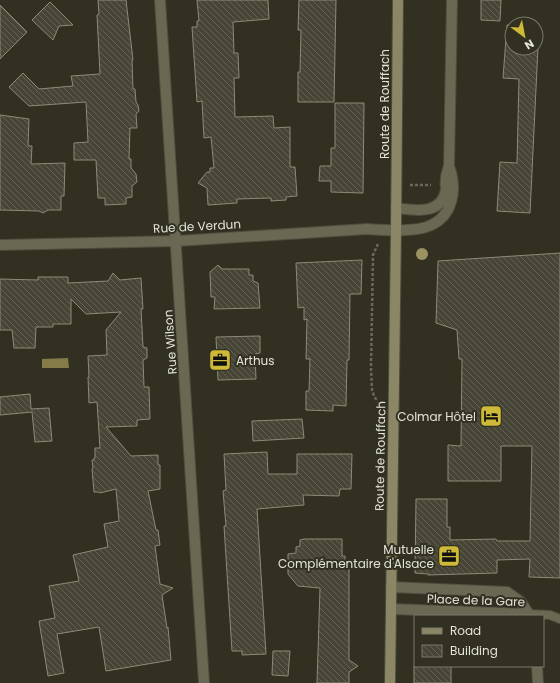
<svg xmlns="http://www.w3.org/2000/svg" width="560" height="683" font-family="Poppins,sans-serif">
<style>
.water{fill:#847b49}
.building{fill:url(#building-back-hatch);stroke:#8d8a78}
.lines{fill:none;stroke-linecap:round;stroke-linejoin:round}
.lane-casing{stroke:#4e4d3e;stroke-width:10}
.street-casing{stroke:#4e4d3e;stroke-width:12}
.secondary-casing{stroke:#4e4d3e;stroke-width:12}
.path{stroke:#6b695c;stroke-width:2.5;stroke-dasharray:3 2;stroke-linecap:butt}
.lane{stroke:#6a6752;stroke-width:8}
.street{stroke:#6a6752;stroke-width:10}
.secondary{stroke:#8b8665;stroke-width:10}
.tree{fill:#9a9260}
.labels{text-anchor:middle;dominant-baseline:central;stroke-width:4;stroke-linejoin:round;paint-order:stroke}
.street-label{font-size:12px;fill:#e4e3d9;stroke:#323021}
.poi-label{font-size:12px;fill:#e4e3d9;stroke:#323021;text-anchor:end}
</style>
<defs>
<pattern id="building-back-hatch" width="6" height="6" patternUnits="userSpaceOnUse"><rect width="6" height="6" fill="#474535"/><path d="M-1 5l2 2M0 0l6 6M5-1l2 2" fill="none" stroke="#616052"/></pattern>
</defs>
<rect width="100%" height="100%" fill="#323021"/>
<path class="water" d="M 68,358 L 69,368 L 42,368 L 42,359 Z"/>
<path class="building" d="M 98,0 L 126,0 L 133,60 L 132,60 L 133,89 L 135,89 L 136,102 L 138,105 L 139,111 L 136,114 L 137,128 L 130,128 L 129,159 L 131,159 L 131,168 L 136,174 L 137,182 L 132,186 L 132,197 L 126,198 L 126,204 L 105,205 L 105,198 L 98,198 L 96,160 L 74,160 L 74,143 L 88,142 L 86,102 L 29,106 L 9,87 L 23,73 L 39,89 L 73,86 L 71,76 L 100,74 L 97,15 L 99,14 Z
M 197,0 L 268,0 L 269,19 L 233,22 L 234,53 L 238,53 L 239,78 L 234,78 L 235,117 L 273,116 L 274,128 L 290,127 L 290,167 L 295,167 L 297,196 L 286,197 L 286,200 L 271,201 L 271,198 L 237,199 L 237,203 L 208,205 L 207,188 L 198,183 L 207,172 L 210,172 L 210,168 L 214,168 L 211,137 L 204,138 L 202,101 L 197,102 L 192,27 L 197,27 L 197,21 L 199,21 Z
M 299,0 L 336,0 L 334,102 L 298,102 L 298,72 L 300,72 L 301,30 L 298,30 Z
M 481,0 L 501,0 L 500,21 L 481,20 Z
M 50,2 L 73,25 L 59,26 L 53,40 L 32,20 Z
M 0,5 L 27,32 L 0,59 Z
M 507,25 L 512,25 L 512,48 L 536,48 L 536,26 L 539,26 L 530,213 L 497,211 L 500,162 L 517,163 L 519,79 L 503,78 Z
M 335,103 L 364,103 L 363,193 L 331,192 L 331,181 L 319,181 L 320,166 L 331,166 L 331,148 L 335,148 Z
M 0,115 L 29,119 L 28,146 L 32,146 L 31,164 L 65,163 L 64,196 L 61,196 L 61,210 L 48,210 L 43,213 L 39,211 L 0,210 Z
M 560,253 L 560,578 L 529,577 L 530,559 L 497,560 L 497,573 L 428,575 L 428,574 L 415,573 L 416,499 L 447,499 L 447,527 L 450,527 L 450,540 L 496,539 L 497,541 L 530,541 L 532,446 L 501,446 L 501,481 L 448,481 L 448,445 L 461,446 L 462,359 L 459,359 L 457,330 L 436,323 L 438,261 Z
M 362,260 L 361,294 L 350,294 L 349,360 L 347,360 L 346,406 L 333,405 L 333,411 L 306,410 L 306,391 L 309,391 L 310,359 L 306,359 L 307,319 L 304,320 L 304,307 L 298,308 L 296,263 Z
M 218,265 L 222,269 L 249,269 L 249,275 L 253,275 L 253,281 L 258,283 L 260,308 L 214,309 L 215,297 L 211,297 L 210,272 Z
M 113,273 L 120,280 L 141,278 L 143,309 L 141,309 L 143,347 L 147,348 L 147,358 L 143,360 L 144,387 L 149,387 L 150,419 L 137,420 L 137,426 L 106,427 L 131,456 L 158,455 L 158,465 L 160,465 L 160,489 L 148,491 L 156,530 L 158,530 L 160,545 L 155,546 L 160,584 L 173,588 L 162,595 L 167,628 L 168,627 L 171,660 L 106,671 L 99,627 L 57,634 L 64,673 L 48,676 L 39,621 L 55,618 L 49,586 L 79,581 L 73,555 L 108,547 L 104,524 L 119,521 L 116,489 L 100,493 L 99,492 L 94,492 L 92,469 L 93,468 L 92,460 L 94,460 L 94,458 L 95,458 L 95,448 L 100,448 L 97,402 L 89,403 L 88,377 L 89,377 L 88,356 L 107,355 L 106,330 L 121,312 L 86,314 L 71,299 L 71,324 L 53,324 L 53,327 L 36,327 L 35,348 L 14,348 L 12,330 L 0,330 L 0,279 L 38,280 L 38,277 L 68,277 L 68,283 L 108,281 Z
M 260,336 L 260,353 L 255,354 L 256,379 L 218,380 L 216,337 Z
M 30,394 L 31,409 L 49,408 L 52,441 L 35,442 L 32,412 L 0,415 L 0,397 Z
M 302,419 L 304,438 L 253,441 L 252,421 Z
M 267,452 L 268,474 L 297,474 L 297,454 L 352,454 L 351,489 L 340,489 L 339,496 L 303,495 L 304,505 L 257,509 L 266,654 L 242,655 L 242,651 L 232,651 L 224,526 L 226,526 L 223,491 L 226,490 L 224,454 Z
M 304,539 L 342,539 L 342,556 L 345,556 L 345,567 L 349,567 L 349,660 L 358,666 L 349,672 L 349,683 L 317,683 L 320,588 L 298,586 L 288,574 L 288,554 L 296,553 L 296,547 L 300,546 L 300,540 Z
M 273,651 L 290,651 L 288,676 L 272,675 Z
M 414,666 L 451,666 L 451,683 L 414,683 Z"/>
<g class="lines">
<g class="lane-casing">
<path id="lane" d="M 529,614 L 550,615 L 560,619"/>
</g>
<g class="street-casing">
<path id="street" d="M 160,0 L 204,683
M 396,208 C 414,210 441,216 446,190 C 446,186 445,182 446,178 C 446,174 448,170 449,166 L 452,0
M 0,245 L 177,241 L 367,229 C 385,230 405,232 423,228 C 453,220 458,191 449,166
M 391,587 L 507,592 L 521,602 L 530,616
M 391,609 L 529,614
M 537,666 L 538,683"/>
</g>
<g class="secondary-casing">
<path id="secondary" d="M 390,683 L 396,230 L 398,0"/>
</g>
<path class="path" d="M 410,185 L 431,185
M 378,244 L 373,255 L 371,368 L 372,390 L 374,396 L 379,404"/>
<use href="#lane" class="lane"/>
<use href="#street" class="street"/>
<use href="#secondary" class="secondary"/>
</g>
<circle class="tree" cx="422" cy="254" r="6"/>
<defs>
<g id="office-square" transform="scale(1.15)"><rect x="-9" y="-9" width="18" height="18" rx="4" fill="#ceb938" stroke="#323021"/><path d="M-6-3h4V-5.5h4V-3h4V5H-6ZM-1-4.5V-3h2v-1.5ZM-6 0V1H6V0Z" fill="#111"/></g>
<g id="hotel-square" transform="scale(1.15)"><rect x="-9" y="-9" width="18" height="18" rx="4" fill="#ceb938" stroke="#323021"/><path d="M-6-4.5h1.5V1H6V5H4.5V3h-9V5H-6ZM-4 0a1.8 1.8 0 1 1 3.6 0ZM.5 0V-2.5h3Q6-2.5 6 0Z" fill="#111"/></g>
</defs>
<g fill-rule="evenodd">
<use href="#office-square" x="220" y="360"/>
<use href="#hotel-square" x="491" y="416"/>
<use href="#office-square" x="449" y="556"/>
</g>
<g class="labels">
<g class="street-label">
<text transform="translate(384 104) rotate(-90)">Route de Rouffach</text>
<text transform="translate(197 226) rotate(-3)">Rue de Verdun</text>
<text transform="translate(170 342) rotate(-94)">Rue Wilson</text>
<text transform="translate(380 456) rotate(-89)">Route de Rouffach</text>
<text transform="translate(476 600) rotate(2)">Place de la Gare</text>
</g>
<g class="poi-label">
<text x="236" y="360" text-anchor="start">Arthus</text>
<text x="476" y="416">Colmar Hôtel</text>
<text x="434" y="549">Mutuelle<tspan x="434" dy="14">Complémentaire d'Alsace</tspan></text>
</g>
</g>
<rect x="414" y="615" width="130" height="52" fill="#323021" stroke="#79786b"/>
<rect x="422" y="628" width="20" height="6" fill="#8b8665" stroke="#79786b"/>
<text x="450" y="635" font-size="12" fill="#e4e3d9">Road</text>
<rect x="422" y="645" width="20" height="12" fill="url(#building-back-hatch)" stroke="#79786b"/>
<text x="450" y="655" font-size="12" fill="#e4e3d9">Building</text>
<g transform="translate(524 36) rotate(148)"><circle r="19" fill="#323021" stroke="#79786b"/>
<path d="M0-3L7 15L0 10L-7 15Z" fill="#ceb938"/>
<text y="-6" font-size="11" font-weight="bold" text-anchor="middle" fill="#e4e3d9">N</text>
</g>
</svg>
